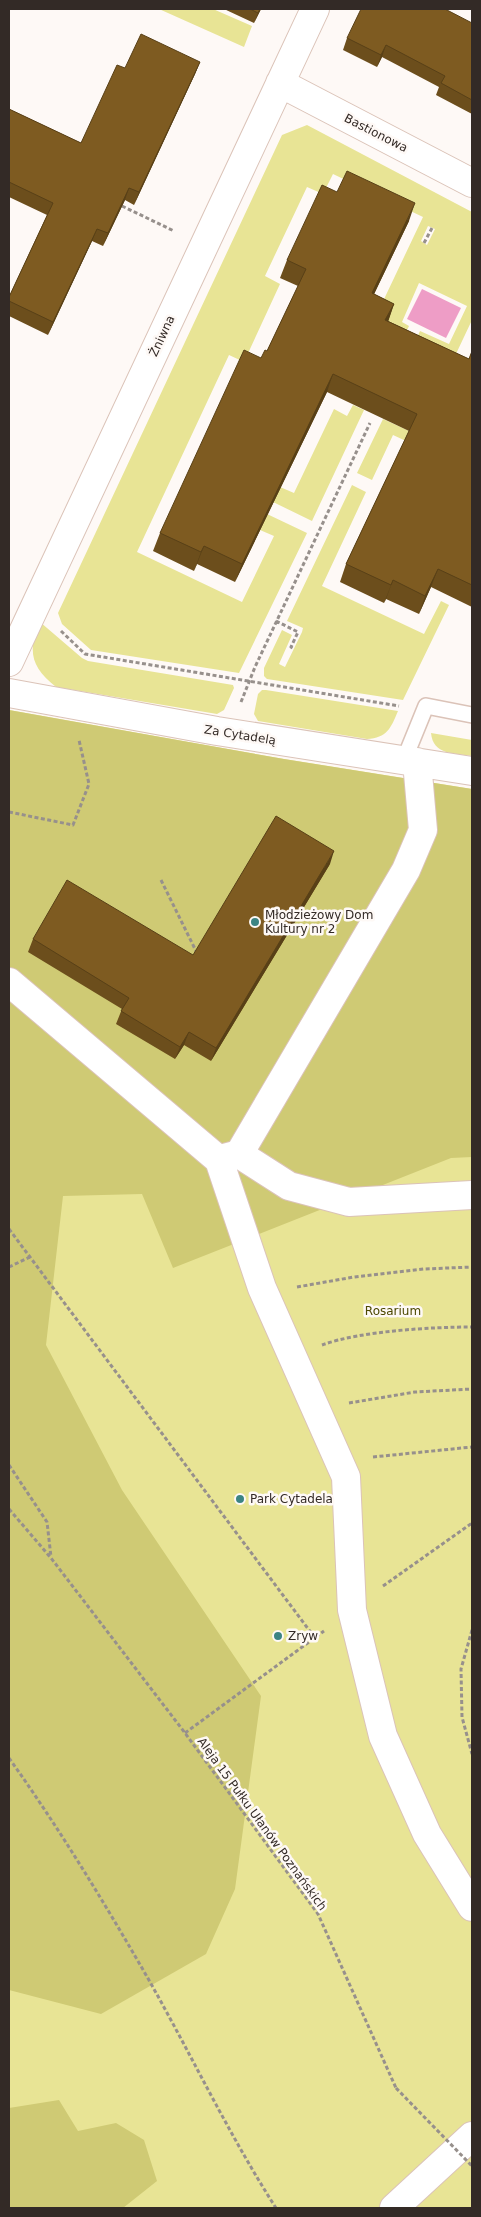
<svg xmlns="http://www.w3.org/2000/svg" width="481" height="2217" font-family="'DejaVu Sans',sans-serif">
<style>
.green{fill:#e8e495;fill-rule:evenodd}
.forest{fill:#cfca74}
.water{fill:#ee9dc6}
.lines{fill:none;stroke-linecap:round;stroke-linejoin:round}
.lane-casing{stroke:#dbc3b8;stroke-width:18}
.street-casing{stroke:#dbc3b8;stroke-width:30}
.path{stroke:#97908c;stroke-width:3;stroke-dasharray:4 2.5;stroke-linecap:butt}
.lane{stroke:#fff;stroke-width:15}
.street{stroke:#fff;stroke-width:28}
.path-bridge{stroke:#97908c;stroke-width:3;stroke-dasharray:4 2.5;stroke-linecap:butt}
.wall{fill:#6c4e1c}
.shaded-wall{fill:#584017}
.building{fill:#7e5b21;stroke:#584017}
.poi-dot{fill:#3c8483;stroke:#fef9f6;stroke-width:2}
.labels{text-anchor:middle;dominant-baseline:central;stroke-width:5;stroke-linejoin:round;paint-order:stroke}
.street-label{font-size:12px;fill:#332a26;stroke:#fef9f6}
.poi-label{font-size:12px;fill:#332a26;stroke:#fef9f6;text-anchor:start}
.park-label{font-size:12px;fill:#4c4802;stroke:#fef9f6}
</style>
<rect width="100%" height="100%" fill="#fef9f6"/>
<path class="green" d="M 159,9 L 213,9 L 252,26 L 244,47 Z
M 307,125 L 472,212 L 472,320 L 455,356 L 410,352 L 420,331 L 449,344 L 467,306 L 419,283 L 402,322 L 409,326 L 399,347 L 376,316 L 423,217 L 333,174 L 323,194 L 307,187 L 265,276 L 280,284 L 244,362 L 229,355 L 137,552 L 242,602 L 274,536 L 260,530 L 267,514 L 307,533 L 239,673 L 91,650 L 62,624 L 58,613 L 282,135 ZM 428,226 L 435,229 L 427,245 L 421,241 Z
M 353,405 L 364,410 L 312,521 L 273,502 L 280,487 L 294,493 L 334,409 L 347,416 Z
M 383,419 L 418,435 L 406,441 L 393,435 L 372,480 L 357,473 Z
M 352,485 L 366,492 L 322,586 L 424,634 L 441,601 L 449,605 L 403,700 L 267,679 L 264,676 L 264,668 L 282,630 L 292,635 L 279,664 L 285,667 L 302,632 L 303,628 L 287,621 Z
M 40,622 L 82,658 L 88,661 L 233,685 L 234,688 L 224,710 L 217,714 L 56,687 C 31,667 27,651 40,622 Z
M 262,690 L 266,690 L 398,711 C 391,728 387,738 367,739 L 258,721 L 254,714 L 258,694 Z
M 9,710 L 284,759 L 472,789 L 472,2208 L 9,2208 Z
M 431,733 L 472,740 L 472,756 C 454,753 433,755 431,733 Z"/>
<path class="forest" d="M 9,710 L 284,759 L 472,789 L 472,1157 L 451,1158 L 173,1268 L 142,1194 L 63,1196 L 46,1345 L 122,1490 L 261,1696 L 235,1889 L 206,1954 L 101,2014 L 9,1990 Z
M 59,2100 L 78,2131 L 116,2123 L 144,2140 L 157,2181 L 123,2208 L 9,2208 L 9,2108 Z"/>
<path class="water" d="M 422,289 L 461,308 L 446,338 L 407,319 Z"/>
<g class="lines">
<g class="lane-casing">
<path id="lane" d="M 404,760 L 426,706 L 472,715"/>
</g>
<g class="street-casing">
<path id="street" d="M 280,83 L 472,183
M 9,662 L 315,9
M 9,693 L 217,731 L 472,771
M 9,982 L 219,1160 L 262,1288 L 346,1477 L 352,1610 L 383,1736 L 427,1834 L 472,1907
M 239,1154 L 406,870 L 423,830 L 417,762
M 220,1159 L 239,1154 L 289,1186 L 349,1202 L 472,1195
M 394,2208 L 472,2136"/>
</g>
<path class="path" d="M 122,206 L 174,231
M 424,243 L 432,228
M 276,621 L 298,632 L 291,647 L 294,649
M 61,631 L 85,654 L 399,706
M 241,702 L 255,667 L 370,423
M 9,812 L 73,825 L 89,784 L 79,740
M 161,880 L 197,953
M 9,1229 L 315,1638
M 9,1267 L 30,1257
M 297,1287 L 354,1277 L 424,1269 L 472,1267
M 322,1345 C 360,1331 431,1327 472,1327
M 349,1403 L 415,1392 L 472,1389
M 373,1457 L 472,1447
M 9,1465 L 47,1522 L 51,1557
M 9,1509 L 51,1558 L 185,1733 L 318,1914 L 396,2088
M 383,1586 L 472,1523
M 472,1630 L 461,1669 L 462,1717 L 472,1754
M 185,1733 L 324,1631
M 9,1758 C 54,1821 96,1889 135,1956 C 184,2039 224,2127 276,2208"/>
<use href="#lane" class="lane"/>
<use href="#street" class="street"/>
<path class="path-bridge" d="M 396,2088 L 472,2166"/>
</g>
<path class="wall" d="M 224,9 L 261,9 L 254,23 Z
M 472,23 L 472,114 L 436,95 L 439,87 L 382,57 L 377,67 L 343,50 L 347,38 Z
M 200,62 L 195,74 L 134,205 L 125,200 L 103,246 L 92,241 L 48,335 L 9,316 L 9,297 L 47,215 L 9,197 L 9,109 L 81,143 L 125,68 Z
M 337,192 L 409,221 L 374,294 L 394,304 L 388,321 L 469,359 L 472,351 L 472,607 L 431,587 L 419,614 L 386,599 L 384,603 L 340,582 L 346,564 L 409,431 L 327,392 L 235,582 L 197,564 L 194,571 L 153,551 L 160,533 L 261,358 L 267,351 L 298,286 L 280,278 L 287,260 Z
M 330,864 L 211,1061 L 184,1045 L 175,1059 L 116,1024 L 122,1009 L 28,952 L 33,939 L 193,955 Z"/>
<path class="shaded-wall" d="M 260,9 L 261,9 L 254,23 L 258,13 Z
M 386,45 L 382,57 L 377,67 L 381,55 Z
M 200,62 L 195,74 L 134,205 L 139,192 Z
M 129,188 L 125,200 L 103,246 L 108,233 Z
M 415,203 L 409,221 L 366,311 L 372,293 Z
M 97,229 L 92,241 L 48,335 L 53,322 Z
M 394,304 L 388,322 L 385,320 Z
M 333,374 L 327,392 L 235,582 L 242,564 Z
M 204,546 L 197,564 L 194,571 L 201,552 Z
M 438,569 L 431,587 L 419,614 L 425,596 Z
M 393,580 L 386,599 L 384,603 L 391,585 Z
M 334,851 L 330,864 L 211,1061 L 216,1048 Z
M 189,1032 L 184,1045 L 175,1059 L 180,1047 Z"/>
<path class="building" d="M 250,9 L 260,9 L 258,13 Z
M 361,9 L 445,9 L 472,23 L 472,100 L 441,83 L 445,76 L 386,45 L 381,55 L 347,38 Z
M 141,34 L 200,62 L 139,192 L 129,188 L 108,233 L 97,229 L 53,322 L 9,301 L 9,297 L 53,203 L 9,182 L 9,109 L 81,143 L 117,65 L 125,68 Z
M 347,171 L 415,203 L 372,293 L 394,304 L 385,320 L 469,359 L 472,351 L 472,585 L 438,569 L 425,596 L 393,580 L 391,585 L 346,564 L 417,414 L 333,374 L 242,564 L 204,546 L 201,552 L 160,533 L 244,350 L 261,358 L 265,350 L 267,351 L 306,269 L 287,260 L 322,185 L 337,192 Z
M 276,816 L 334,851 L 216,1048 L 189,1032 L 180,1047 L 121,1011 L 129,998 L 33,939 L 67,880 L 193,955 Z"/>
<g class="poi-dot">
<circle cx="255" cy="922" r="5"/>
<circle cx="240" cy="1499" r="5"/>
<circle cx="278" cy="1636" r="5"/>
</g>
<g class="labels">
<g class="street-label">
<text transform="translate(376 133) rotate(27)">Bastionowa</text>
<text transform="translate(162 336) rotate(-65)">Żniwna</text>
<text transform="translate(240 735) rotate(9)">Za Cytadelą</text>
<text transform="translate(262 1824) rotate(54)">Aleja 15 Pułku Ułanów Poznańskich</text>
</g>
<g class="poi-label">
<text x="265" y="915">Młodzieżowy Dom<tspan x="265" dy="14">Kultury nr 2</tspan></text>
<text x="250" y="1499">Park Cytadela</text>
<text x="288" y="1636">Zryw</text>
</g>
<g class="park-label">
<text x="393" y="1311">Rosarium</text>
</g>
</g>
<rect width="481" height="2217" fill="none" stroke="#332a26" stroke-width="20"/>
</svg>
